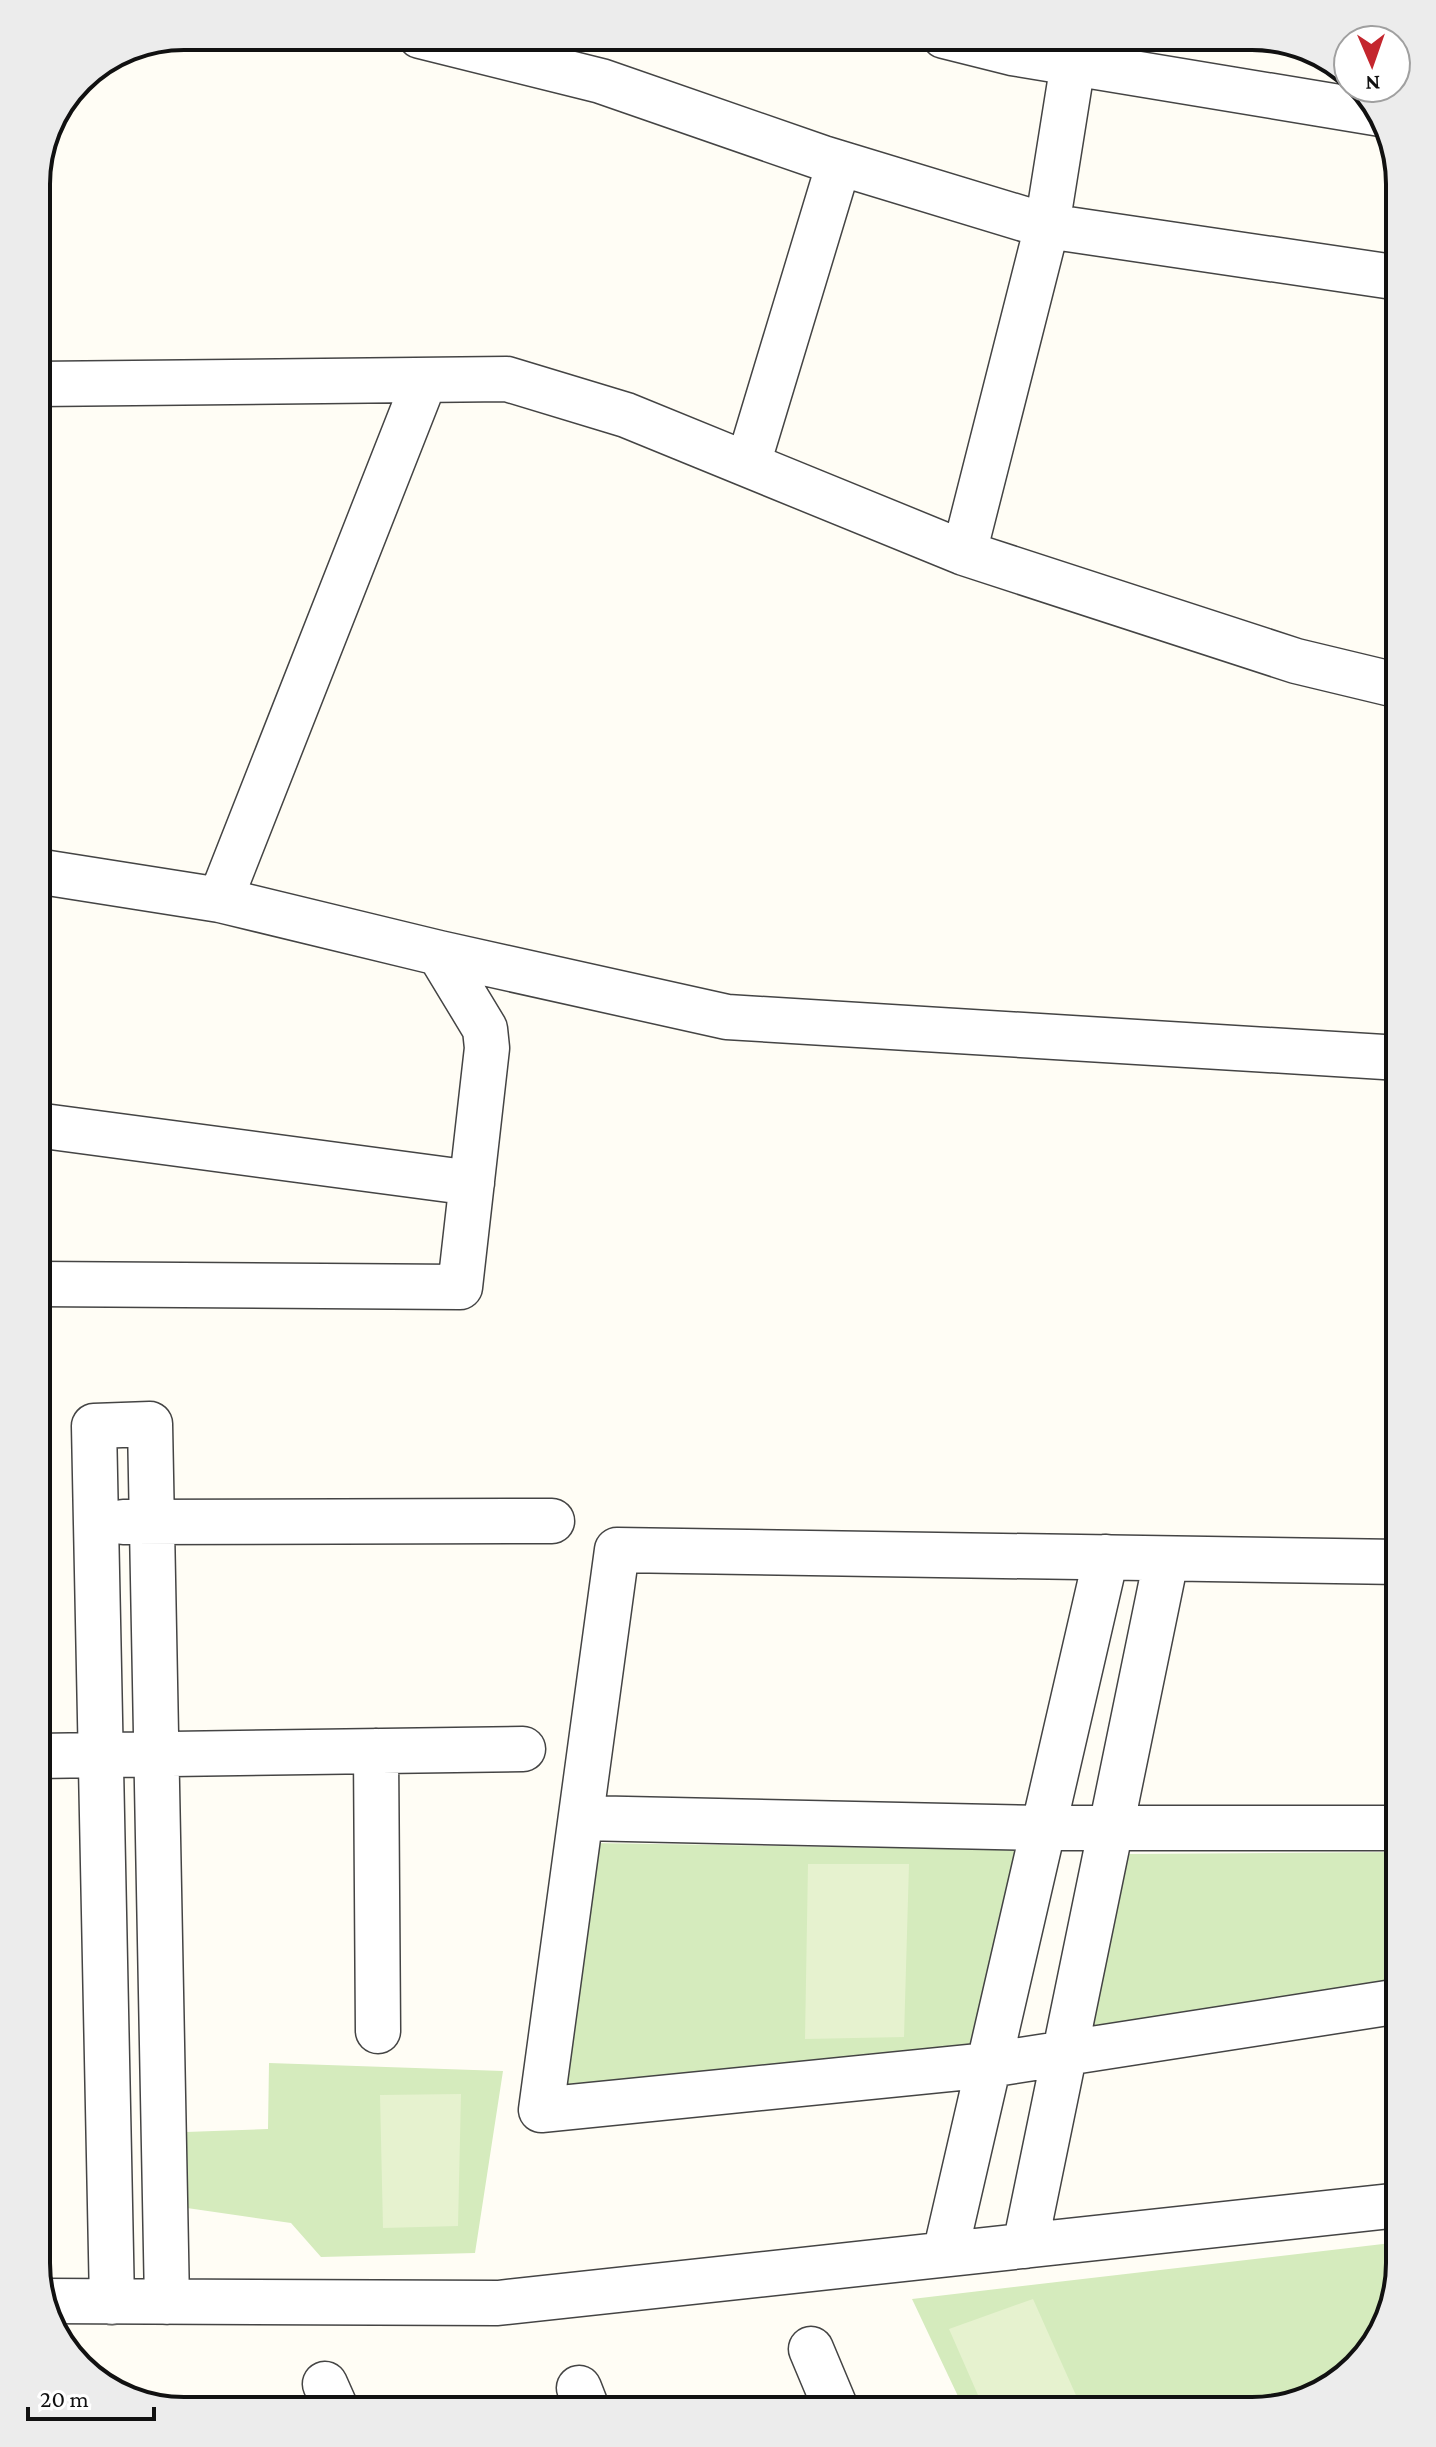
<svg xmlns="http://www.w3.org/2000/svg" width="1436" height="2447" font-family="'Crimson Pro',serif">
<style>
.green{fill:#d5ebbd}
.pitch{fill:#e6f2cf}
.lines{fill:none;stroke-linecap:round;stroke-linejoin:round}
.street-casing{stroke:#444;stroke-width:47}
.street{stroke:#fff;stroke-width:44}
.rim{fill:none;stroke:#111;stroke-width:4}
</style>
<rect width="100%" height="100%" fill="#fffdf5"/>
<path class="green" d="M 593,1843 L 1024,1850 L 982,2044 L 554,2091 Z
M 1400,1852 L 1400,1983 L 1085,2032 L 1128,1854 Z
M 269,2063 L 503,2071 L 475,2253 L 321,2257 L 291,2223 L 187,2208 L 186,2132 L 268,2129 Z
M 1400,2242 L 1400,2264 L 1375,2345 L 1317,2396 L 1252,2411 L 965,2411 L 912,2299 Z"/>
<path class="pitch" d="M 808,1864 L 909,1864 L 904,2037 L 805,2039 Z
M 461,2094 L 458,2226 L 383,2228 L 380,2095 Z
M 1033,2299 L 1083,2411 L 985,2411 L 949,2329 Z"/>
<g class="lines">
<g class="street-casing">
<path id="street" d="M 420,36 L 601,81 L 823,158 L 1047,226 L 1400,278
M 944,36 L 1012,53 L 1381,114
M 36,384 L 507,379 L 626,415 L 964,553 L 1296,661 L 1400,686
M 748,464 L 839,163
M 964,553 L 1047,226 L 1073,63
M 36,871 L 220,900 L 439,953 L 727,1017 L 1400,1058
M 220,900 L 424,382
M 36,1125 L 472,1183
M 36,1284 L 460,1287 L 487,1048 L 485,1029 L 439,953
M 123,1522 L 552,1521
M 376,1751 L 378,2031
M 36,1756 L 523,1749
M 581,1818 L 1044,1828 L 1400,1828
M 1400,2001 L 989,2065 L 541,2110 L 617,1550 L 1400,1562
M 1025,2246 L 1166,1560
M 945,2254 L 1106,1557
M 45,2301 L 498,2303 L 1400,2205
M 112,2302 L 94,1426 L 150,1424 L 167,2302
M 811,2349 L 837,2411
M 325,2384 L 337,2411
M 579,2388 L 588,2411"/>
</g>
<use href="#street" class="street"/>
</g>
<path d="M0 0H1436V2447H0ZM184 50H1252A134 134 0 0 1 1386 184V2263A134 134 0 0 1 1252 2397H184A134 134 0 0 1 50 2263V184A134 134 0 0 1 184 50Z" fill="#ececec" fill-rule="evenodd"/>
<path class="rim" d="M184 50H1252A134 134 0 0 1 1386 184V2263A134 134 0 0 1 1252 2397H184A134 134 0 0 1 50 2263V184A134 134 0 0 1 184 50Z"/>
<g transform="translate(1372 64) rotate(178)"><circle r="38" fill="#ffffff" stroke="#a0a0a0" stroke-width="2"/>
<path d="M0-6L14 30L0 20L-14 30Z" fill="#c4262e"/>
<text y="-12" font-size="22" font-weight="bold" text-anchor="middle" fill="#111111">N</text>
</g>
<path d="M28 2407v12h126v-12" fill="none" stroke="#111111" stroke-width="4"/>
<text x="40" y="2407" font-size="24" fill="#111111" stroke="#ffffff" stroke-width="6" paint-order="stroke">20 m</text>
</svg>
